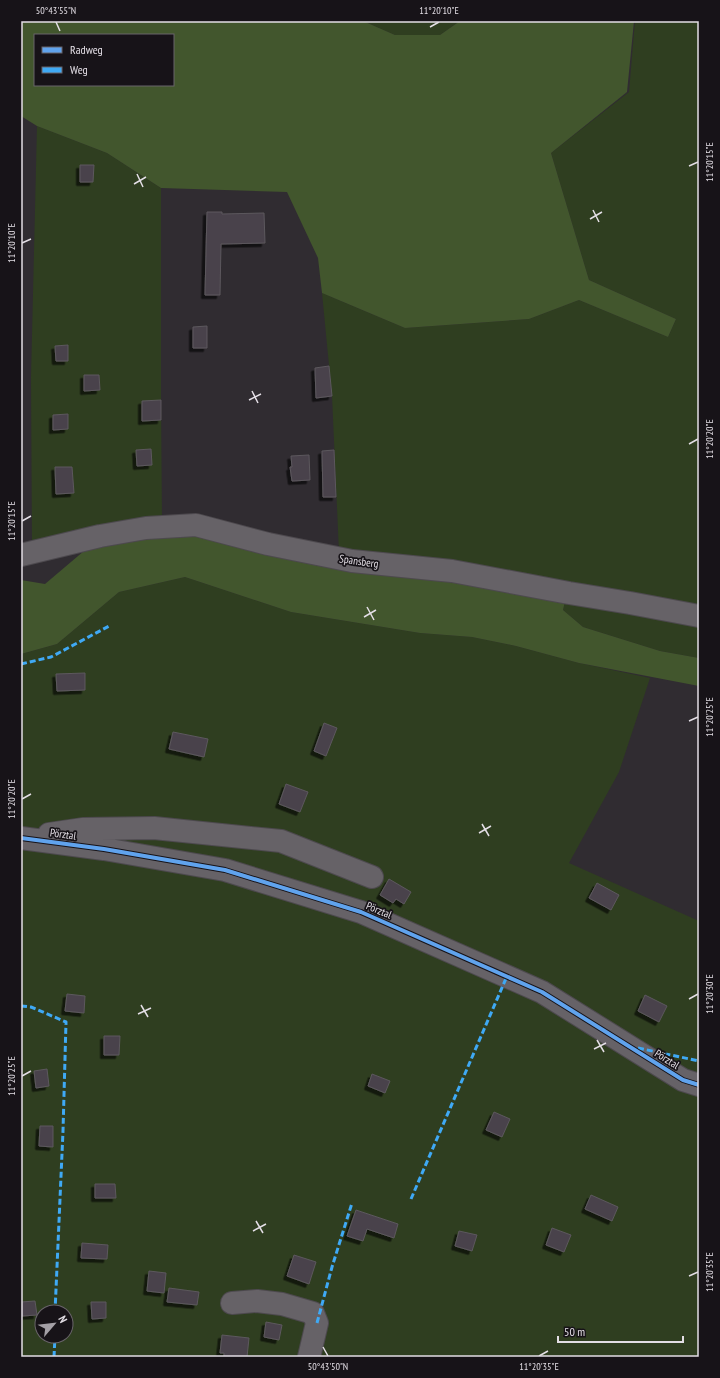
<svg xmlns="http://www.w3.org/2000/svg" width="720" height="1378" font-family="'PT Sans Narrow',sans-serif">
<style>
.green{fill:#2f3e20;fill-rule:evenodd}
.forest{fill:#42562d;fill-rule:evenodd}
.building{fill:#4a424c;stroke:#5c585d;filter:url(#shadow)}
.lines{fill:none;stroke-linecap:round;stroke-linejoin:round}
.minor-casing{stroke:#4d494e;stroke-width:24}
.minor{stroke:#666267;stroke-width:22}
.quiet{stroke:#3fa9f5;stroke-width:3;stroke-dasharray:6 3;stroke-linecap:butt}
.cycleway-casing{stroke:#171318;stroke-width:6}
.cycleway{stroke:#60a3ed;stroke-width:4}
.ticks{fill:none;stroke:#e3dee5;stroke-width:1.5}
.labels{text-anchor:middle;dominant-baseline:central;stroke-width:3.5;stroke-linejoin:round;paint-order:stroke}
.street-label{font-size:11px;fill:#e3dee5;stroke:#171318}
.neatline{fill:none;stroke:#e3dee5;stroke-width:1.5}
.ticks-label{font-size:10px;text-anchor:middle;fill:#e3dee5}
</style>
<defs>
<filter id="shadow"><feDropShadow dx="-3.5" dy="3.5" stdDeviation="0" flood-color="#0009"/></filter>
</defs>
<rect width="100%" height="100%" fill="#302c31"/>
<path class="green" d="M 363,21 L 460,21 L 440,35 L 395,35 Z
M 635,21 L 699,21 L 699,610 L 339,552 L 332,396 L 322,293 L 405,328 L 529,319 L 579,300 L 668,337 L 676,319 L 589,280 L 551,153 L 629,92 Z
M 37,126 L 107,153 L 161,188 L 161,400 L 162,522 L 32,548 L 31,377 Z
M 185,577 L 291,612 L 420,633 L 472,637 L 516,646 L 579,663 L 650,678 L 619,772 L 569,863 L 699,921 L 699,1357 L 21,1357 L 21,654 L 57,644 L 119,592 ZM 42,1312 L 66,1312 L 66,1336 L 42,1336 Z
M 566,597 L 699,622 L 699,658 L 660,651 L 583,627 L 563,610 Z"/>
<path class="forest" d="M 21,21 L 363,21 L 395,35 L 440,35 L 460,21 L 634,21 L 627,92 L 551,153 L 589,280 L 676,319 L 668,337 L 579,300 L 529,319 L 405,328 L 322,293 L 318,258 L 287,192 L 161,188 L 107,153 L 37,126 L 21,116 ZM 35,35 L 173,35 L 173,85 L 35,85 Z
M 193,530 L 566,597 L 563,610 L 583,627 L 660,651 L 699,658 L 699,686 L 579,663 L 516,646 L 472,637 L 420,633 L 291,612 L 185,577 L 119,592 L 57,644 L 21,654 L 21,580 L 45,584 L 91,545 Z"/>
<path class="building" d="M 80,165 L 94,165 L 93,182 L 80,182 Z
M 207,212 L 222,212 L 222,214 L 264,213 L 265,243 L 221,244 L 220,295 L 205,295 Z
M 207,326 L 207,348 L 193,348 L 193,327 Z
M 68,345 L 68,361 L 56,361 L 55,346 Z
M 329,366 L 332,396 L 316,398 L 315,368 Z
M 84,375 L 99,375 L 100,390 L 84,391 Z
M 161,400 L 161,420 L 142,421 L 142,401 Z
M 68,414 L 68,429 L 53,430 L 53,415 Z
M 151,449 L 152,465 L 137,466 L 136,450 Z
M 334,450 L 336,497 L 323,497 L 322,451 Z
M 309,455 L 310,480 L 292,481 L 290,467 L 292,467 L 291,456 Z
M 55,467 L 72,467 L 74,493 L 56,494 Z
M 85,673 L 85,690 L 57,691 L 56,674 Z
M 324,723 L 337,728 L 326,756 L 314,751 Z
M 173,732 L 208,739 L 204,757 L 169,749 Z
M 286,784 L 308,792 L 300,812 L 279,804 Z
M 389,879 L 411,892 L 404,904 L 396,899 L 393,903 L 380,895 Z
M 597,883 L 619,895 L 611,910 L 589,898 Z
M 67,994 L 85,996 L 84,1013 L 65,1011 Z
M 645,995 L 667,1006 L 659,1022 L 638,1011 Z
M 104,1036 L 120,1036 L 119,1055 L 104,1055 Z
M 47,1069 L 49,1086 L 36,1088 L 34,1071 Z
M 372,1074 L 390,1081 L 385,1093 L 368,1086 Z
M 494,1112 L 510,1119 L 502,1137 L 486,1130 Z
M 40,1126 L 53,1126 L 53,1147 L 39,1146 Z
M 95,1184 L 115,1184 L 116,1198 L 95,1198 Z
M 591,1195 L 618,1207 L 612,1221 L 585,1209 Z
M 356,1210 L 398,1224 L 394,1238 L 367,1229 L 363,1241 L 347,1236 Z
M 552,1228 L 571,1235 L 564,1252 L 546,1245 Z
M 459,1231 L 477,1235 L 472,1251 L 455,1246 Z
M 82,1243 L 108,1245 L 107,1259 L 81,1258 Z
M 294,1255 L 316,1262 L 309,1284 L 287,1276 Z
M 149,1271 L 166,1273 L 164,1293 L 147,1291 Z
M 169,1288 L 199,1292 L 197,1305 L 167,1302 Z
M 35,1301 L 37,1315 L 22,1316 L 21,1302 Z
M 91,1302 L 106,1302 L 106,1318 L 92,1319 Z
M 266,1322 L 282,1325 L 279,1340 L 264,1337 Z
M 222,1335 L 249,1338 L 247,1357 L 224,1357 L 224,1353 L 220,1353 Z"/>
<g class="lines">
<g class="minor-casing">
<path id="minor" d="M 21,555 L 100,536 L 146,528 L 196,525 L 268,544 L 352,561 L 452,571 L 569,593 L 630,603 L 699,616
M 49,834 L 83,829 L 154,828 L 281,841 L 372,877
M 21,838 L 104,849 L 225,870 L 361,912 L 542,992 L 683,1080 L 699,1085
M 232,1303 L 257,1301 L 282,1304 L 313,1313 L 317,1323 L 309,1357"/>
</g>
<use href="#minor" class="minor"/>
<path class="quiet" d="M 21,664 L 51,657 L 111,625
M 21,1006 L 31,1007 L 66,1022 L 63,1131 L 55,1312
M 638,1048 L 699,1061
M 411,1199 L 507,976
M 317,1323 L 332,1267 L 352,1203
M 54,1357 L 55,1336"/>
<g class="cycleway-casing">
<path id="cycleway" d="M 21,838 L 104,849 L 225,870 L 361,912 L 542,992 L 683,1080 L 699,1085"/>
</g>
<use href="#cycleway" class="cycleway"/>
</g>
<path class="ticks" d="M 56,22 L 60,31M 430,27 L 439,22M 689,166 L 698,162M 137,174 L 143,187M 134,184 L 146,177M 593,210 L 599,222M 590,219 L 602,212M 22,243 L 31,239M 252,391 L 258,403M 249,400 L 261,394M 689,444 L 698,439M 22,521 L 31,516M 367,607 L 374,620M 364,617 L 376,610M 689,721 L 698,717M 22,799 L 31,794M 482,824 L 489,836M 479,833 L 491,826M 689,999 L 698,994M 141,1005 L 148,1017M 138,1014 L 151,1008M 597,1040 L 604,1052M 594,1049 L 606,1043M 22,1076 L 31,1071M 256,1221 L 263,1233M 253,1231 L 266,1224M 689,1276 L 698,1272M 323,1347 L 328,1356M 539,1356 L 548,1351"/>
<g class="labels">
<g class="street-label">
<text transform="translate(359 561) rotate(8)">Spansberg</text>
<text transform="translate(63 834) rotate(8)">Pörztal</text>
<text transform="translate(379 910) rotate(23)">Pörztal</text>
<text transform="translate(667 1059) rotate(32)">Pörztal</text>
</g>
</g>
<rect width="720" height="1378" fill="none" stroke="#171318" stroke-width="44"/>
<rect x="34" y="34" width="140" height="52" fill="#171318" stroke="#69646a"/>
<rect x="42" y="47" width="20" height="6" fill="#60a3ed" stroke="#69646a"/>
<text x="70" y="54" font-size="12" fill="#e3dee5">Radweg</text>
<rect x="42" y="67" width="20" height="6" fill="#3fa9f5" stroke="#69646a"/>
<text x="70" y="74" font-size="12" fill="#e3dee5">Weg</text>
<g transform="translate(54 1324) rotate(62)"><circle r="19" fill="#171318" stroke="#69646a"/>
<path d="M0-3L7 15L0 10L-7 15Z" fill="#a4a0a6"/>
<text y="-6" font-size="11" font-weight="bold" text-anchor="middle" fill="#e3dee5">N</text>
</g>
<path d="M558 1336v6h125v-6" fill="none" stroke="#e3dee5" stroke-width="2"/>
<text x="564" y="1336" font-size="12" fill="#e3dee5" stroke="#171318" stroke-width="3" paint-order="stroke">50 m</text>
<rect x="22" y="22" width="676" height="1334" class="neatline"/>
<g class="ticks-label">
<text x="56" y="14">50°43'55"N</text>
<text x="439" y="14">11°20'10"E</text>
<text transform="translate(709 162) rotate(-90)" y="4">11°20'15"E</text>
<text transform="translate(11 243) rotate(-90)" y="4">11°20'10"E</text>
<text transform="translate(709 439) rotate(-90)" y="4">11°20'20"E</text>
<text transform="translate(11 521) rotate(-90)" y="4">11°20'15"E</text>
<text transform="translate(709 717) rotate(-90)" y="4">11°20'25"E</text>
<text transform="translate(11 799) rotate(-90)" y="4">11°20'20"E</text>
<text transform="translate(709 994) rotate(-90)" y="4">11°20'30"E</text>
<text transform="translate(11 1076) rotate(-90)" y="4">11°20'25"E</text>
<text transform="translate(709 1272) rotate(-90)" y="4">11°20'35"E</text>
<text x="328" y="1370">50°43'50"N</text>
<text x="539" y="1370">11°20'35"E</text>
</g>
</svg>
